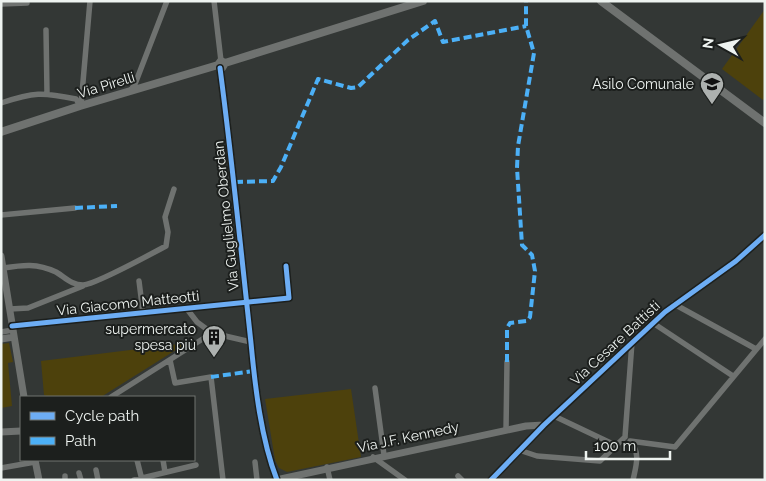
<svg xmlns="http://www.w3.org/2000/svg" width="766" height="481" font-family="Raleway,sans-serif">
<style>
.green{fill:#4d410c}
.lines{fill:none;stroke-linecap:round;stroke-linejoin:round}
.minor{stroke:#6f7270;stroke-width:5.5}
.tertiary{stroke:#6f7270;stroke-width:7}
.secondary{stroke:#6f7270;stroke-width:8}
.quiet{stroke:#4cb0f7;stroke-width:4;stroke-dasharray:8 4;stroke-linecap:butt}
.cycleway-casing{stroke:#1c1f1d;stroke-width:8}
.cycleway{stroke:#6dadf4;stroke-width:5}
.labels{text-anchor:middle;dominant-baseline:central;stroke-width:4;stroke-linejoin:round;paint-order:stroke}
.poi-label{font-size:14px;fill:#eef3f0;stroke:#1c1f1d;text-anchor:end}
.street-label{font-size:14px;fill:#eef3f0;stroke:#1c1f1d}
</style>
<rect width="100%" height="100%" fill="#333735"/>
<path class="green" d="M 765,9 L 765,98 L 763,100 L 722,69 Z
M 9,343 L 13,362 L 8,363 L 12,406 L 1,408 L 1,365 L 3,364 L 1,364 L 1,344 Z
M 187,343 L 101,397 L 48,397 L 44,395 L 41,361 Z
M 351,389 L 361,457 L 287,472 L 279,468 L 275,460 L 265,399 Z"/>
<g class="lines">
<path class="minor" d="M 214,1 L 221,61
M 1,4 L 27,3
M 46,30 L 47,93
M 130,91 L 135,84 L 167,1
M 1,103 C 34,92 42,92 76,99 L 80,106
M 81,105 L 90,1
M 1,215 L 75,208
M 3,268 C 23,265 37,263 56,272 C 65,277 71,285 83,285 C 93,285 153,253 166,246 L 168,232 L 165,217 L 174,189
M 139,281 L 143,313
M 674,304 L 756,349
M 10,309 L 28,308 L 83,286
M 187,309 L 197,322 L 212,333
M 653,323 L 733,376
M 12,326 L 289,298 L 286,266
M 1,332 L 13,330
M 170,360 L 175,383 L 211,377 L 223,480
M 375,388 L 384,455
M 111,397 L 212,333 L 251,342
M 554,416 L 615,445
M 506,430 L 507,362
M 625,437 L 632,342
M 630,441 L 675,447 L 765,339
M 630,442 C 641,452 636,466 633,480
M 519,450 L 537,456 L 600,461 L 625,437
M 373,457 L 405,480
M 137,460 L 142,480
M 163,460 L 165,472
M 255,462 L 257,480
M 327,467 L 330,480
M 1,468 L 35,462
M 96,470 L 98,480
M 79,473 L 81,480
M 65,476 L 65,480
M 458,476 L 462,480
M 134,480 L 196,465"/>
<path class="tertiary" d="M 220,68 C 232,159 241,251 251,343 C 255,386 261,439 277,480
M 1,256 L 24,397
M 1,339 L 14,337
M 1,432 L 21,431
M 35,460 L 39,480
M 276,480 L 526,426 L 544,425
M 491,480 L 544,425 L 665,312 L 736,261 L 765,235"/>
<path class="secondary" d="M 601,1 L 765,123
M 225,63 L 423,1
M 1,132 L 80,106 L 218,65 L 221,61 L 225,63 L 222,68 L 218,65"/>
<path class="quiet" d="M 235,182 L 273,181 L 281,167 L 318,79 L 351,88 L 358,87 L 408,40 L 435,21 L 443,42 L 526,26
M 75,208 L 117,206
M 507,362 L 507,328 L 510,323 L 527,321 L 530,317 L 535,271 L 532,255 L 522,245 L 517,168 L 518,146 L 534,53 L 526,26 L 526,1
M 211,377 L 253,371"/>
<g class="cycleway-casing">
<path id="cycleway" d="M 220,68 C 232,159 241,251 251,343 C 255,386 261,439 277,480
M 12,326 L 289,298 L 286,266
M 491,480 L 544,425 L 665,312 L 736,261 L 765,235"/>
</g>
<use href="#cycleway" class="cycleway"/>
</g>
<defs>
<g id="school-pin" transform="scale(1.25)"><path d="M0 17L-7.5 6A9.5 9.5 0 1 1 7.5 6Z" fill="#adb1af" stroke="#1c1f1d"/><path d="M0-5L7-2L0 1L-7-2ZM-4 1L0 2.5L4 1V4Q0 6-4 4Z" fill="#111"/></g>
<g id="building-pin" transform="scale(1.25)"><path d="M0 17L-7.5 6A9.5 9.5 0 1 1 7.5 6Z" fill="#adb1af" stroke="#1c1f1d"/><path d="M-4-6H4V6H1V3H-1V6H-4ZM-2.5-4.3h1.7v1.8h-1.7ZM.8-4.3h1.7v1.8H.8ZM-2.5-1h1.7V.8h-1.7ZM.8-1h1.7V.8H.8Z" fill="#111"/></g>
</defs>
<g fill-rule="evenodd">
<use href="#school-pin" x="712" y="84"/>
<use href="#building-pin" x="214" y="337"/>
</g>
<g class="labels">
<g class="poi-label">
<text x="694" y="84">Asilo Comunale</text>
<text x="196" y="329">supermercato<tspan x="196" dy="16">spesa più</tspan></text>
</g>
<g class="street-label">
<text transform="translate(106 85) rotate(-17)">Via Pirelli</text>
<text transform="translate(226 216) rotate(-96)">Via Guglielmo Oberdan</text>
<text transform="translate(128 303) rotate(-6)">Via Giacomo Matteotti</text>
<text transform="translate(615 343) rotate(-43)">Via Cesare Battisti</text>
<text transform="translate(408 437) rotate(-12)">Via J.F. Kennedy</text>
</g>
</g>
<rect width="766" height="481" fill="none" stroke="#eef3f0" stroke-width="5"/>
<rect x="20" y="396" width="175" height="65" fill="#1c1f1d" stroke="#707471"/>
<rect x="30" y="412" width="25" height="8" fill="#6dadf4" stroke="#707471"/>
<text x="65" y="421" font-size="15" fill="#eef3f0">Cycle path</text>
<rect x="30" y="437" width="25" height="8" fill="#4cb0f7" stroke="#707471"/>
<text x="65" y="446" font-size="15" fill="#eef3f0">Path</text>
<g transform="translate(721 45) rotate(278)" stroke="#1c1f1d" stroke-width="4" paint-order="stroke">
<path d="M0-4L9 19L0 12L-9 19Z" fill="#eef3f0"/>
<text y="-8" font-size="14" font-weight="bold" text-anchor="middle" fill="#eef3f0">N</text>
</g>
<path d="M586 451v8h84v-8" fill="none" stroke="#eef3f0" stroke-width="2.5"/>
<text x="594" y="451" font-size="15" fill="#eef3f0" stroke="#1c1f1d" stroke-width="4" paint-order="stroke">100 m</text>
</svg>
